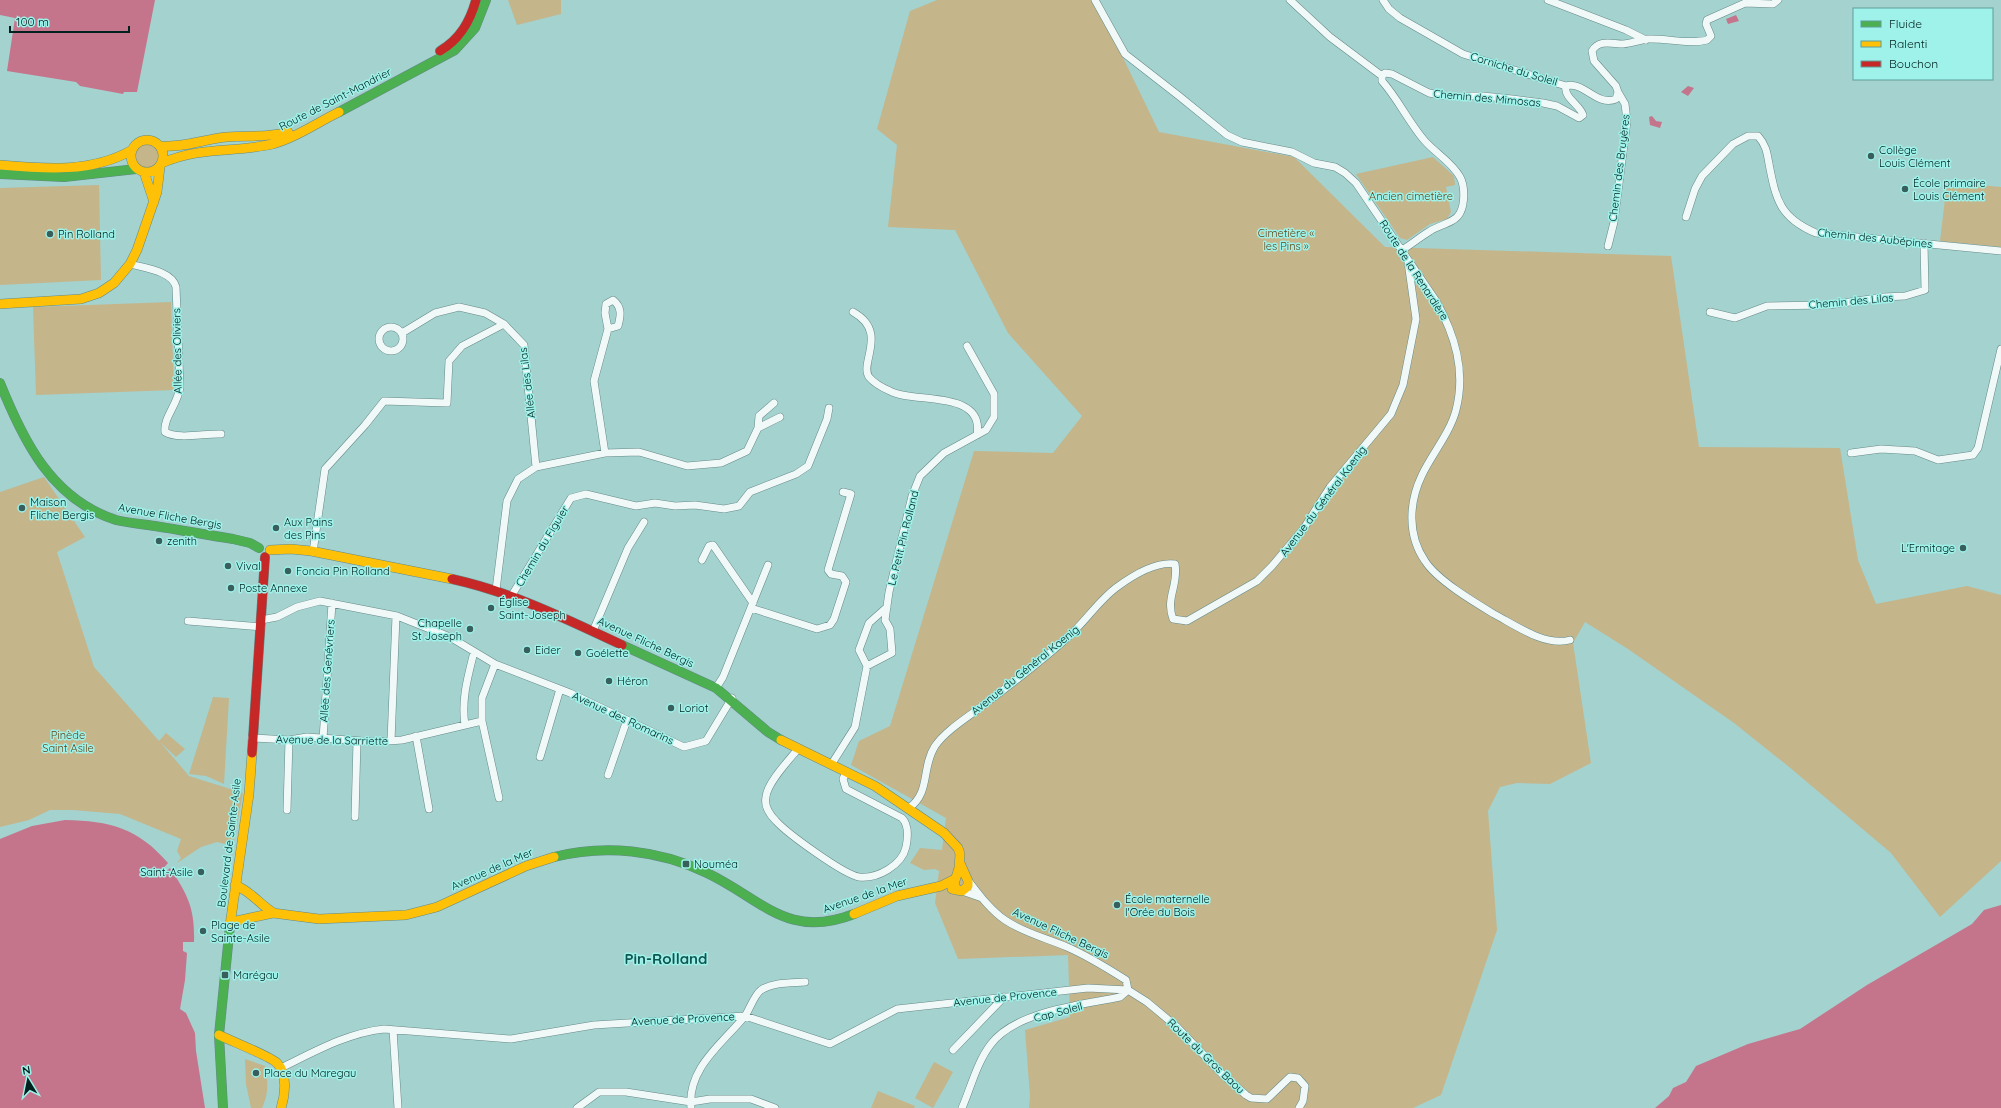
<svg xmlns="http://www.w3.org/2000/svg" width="2001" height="1108" font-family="Quicksand,sans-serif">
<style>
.green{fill:#c4b58b}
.water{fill:#c4758c}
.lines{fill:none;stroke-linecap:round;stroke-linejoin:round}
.street-casing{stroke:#648a88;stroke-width:8}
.fast-casing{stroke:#648a88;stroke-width:10}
.slow-casing{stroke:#648a88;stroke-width:10}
.jam-casing{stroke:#648a88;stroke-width:10}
.street{stroke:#f1f8f8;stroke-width:7}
.fast{stroke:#4caf50;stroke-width:9}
.slow{stroke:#ffc107;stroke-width:9}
.jam{stroke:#c62828;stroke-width:9}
.poi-dot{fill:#395f5c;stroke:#9ef2ea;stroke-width:1.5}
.labels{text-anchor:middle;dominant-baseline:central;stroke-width:3;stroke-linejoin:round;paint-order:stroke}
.street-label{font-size:11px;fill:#00211e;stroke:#9ef2ea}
.poi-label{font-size:11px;fill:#00211e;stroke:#9ef2ea;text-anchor:start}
.park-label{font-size:11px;fill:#674212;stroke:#9ef2ea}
.district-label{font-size:15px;font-weight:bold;fill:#105651;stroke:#9ef2ea}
</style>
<rect width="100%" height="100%" fill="#a4d2ce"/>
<path class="green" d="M 508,0 L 561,0 L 561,14 L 517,25 Z
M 937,0 L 1095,0 L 1159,132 L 1294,157 L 1385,247 L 1671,256 L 1699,447 L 1840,448 L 1858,560 L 1876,604 L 1967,586 L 2001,595 L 2001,861 L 1940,917 L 1891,853 L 1788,766 L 1734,723 L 1628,649 L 1585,622 L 1573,643 L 1591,763 L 1550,784 L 1517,783 L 1500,787 L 1488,811 L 1497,930 L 1441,1095 L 1413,1108 L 1029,1108 L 1030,1096 L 1025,1030 L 1070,1017 L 1068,955 L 958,959 L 935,903 L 939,871 L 935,869 L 924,870 L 910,863 L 920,848 L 942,850 L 946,818 L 851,765 L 859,741 L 890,726 L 974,451 L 1053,453 L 1082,416 L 1008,333 L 955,230 L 888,227 L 897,145 L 877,129 L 910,11 Z
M131 156a16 16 0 1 1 32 0a16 16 0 1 1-32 0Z
M 1433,157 L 1454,176 L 1455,185 L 1446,187 L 1451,212 L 1447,219 L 1430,224 L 1407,240 L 1400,238 L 1356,174 Z
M 1947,182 L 2001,187 L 2001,247 L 1940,241 Z
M 99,185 L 101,280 L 0,285 L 0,188 Z
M 171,302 L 174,390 L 36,395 L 33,307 Z
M 44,477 L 85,537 L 57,552 L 94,667 L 159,741 L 166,733 L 185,749 L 176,757 L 160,742 L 189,776 L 243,793 L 233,846 L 217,842 L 201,847 L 177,863 L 181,858 L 177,851 L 181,839 L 120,814 L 73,810 L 50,810 L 29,820 L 0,827 L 0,492 Z
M 213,697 L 229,698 L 224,784 L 206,776 L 189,774 Z
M 245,1059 L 265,1066 C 268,1082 269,1093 262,1108 L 251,1108 L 246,1084 Z
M 934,1062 L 953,1072 L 933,1108 L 915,1098 Z
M 878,1091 L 915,1106 L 914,1108 L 871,1108 Z"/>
<path class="water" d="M 0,0 L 155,0 L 137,92 L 124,92 L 123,94 L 80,86 L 76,82 L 7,71 L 15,18 L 0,15 Z
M 1736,15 L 1739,21 L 1728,24 L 1726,19 Z
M 1688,86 L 1694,88 L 1688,96 L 1681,92 Z
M 1652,116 L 1656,121 L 1662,122 L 1660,128 L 1650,125 L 1649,117 Z
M 65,820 C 110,821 138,828 168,863 L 158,874 L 161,876 L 170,868 C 188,895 195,909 194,942 L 183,942 L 183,951 L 187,953 L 185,980 L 180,1009 L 186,1013 L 195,1033 L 196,1051 L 205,1108 L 0,1108 L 0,839 L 32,826 Z
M 2001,905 L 2001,1108 L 1655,1108 L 1669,1096 L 1673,1088 L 1686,1082 L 1696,1066 L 1748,1044 L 1800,1029 L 1867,985 L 1972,924 L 1984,910 Z"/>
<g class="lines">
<g class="street-casing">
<path id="street" d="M 1095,0 L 1125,54 L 1179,96 L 1227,135 L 1242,142 L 1292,152 L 1314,163 L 1335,167 L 1345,173 L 1356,183 L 1436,301 C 1455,335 1466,371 1456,410 C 1450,433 1432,454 1422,475 C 1409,502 1407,535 1425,561 C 1437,580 1474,602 1494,614 C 1515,625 1545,647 1570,640
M 1290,0 L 1330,37 L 1382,76
M 1383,0 L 1389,9 L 1400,18 L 1463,54 L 1566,86
M 1548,0 L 1626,30 L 1646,40
M 1686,217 L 1695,189 L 1702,176 L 1733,144 L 1748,136 L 1758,136 C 1766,145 1767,152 1769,164 C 1776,200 1780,218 1816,233 L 2001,251
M 1608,246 L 1614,222 L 1627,121 L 1625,104 L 1618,92
M 1402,250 C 1412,244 1420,237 1430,231 C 1439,225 1455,223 1460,213 C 1465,203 1465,186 1460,177 C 1452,162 1435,153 1424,140 C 1408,121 1398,99 1382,81 L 1382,76 L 1385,73 L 1392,74 L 1429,93 L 1445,96 L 1483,96 L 1512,99 L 1543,103 L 1557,106 L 1579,118 L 1583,115 C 1580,105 1563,97 1566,86 C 1584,81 1597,107 1616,99 L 1618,92 L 1616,86 L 1594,61 L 1592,51 C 1599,39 1612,44 1623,44 C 1632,43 1640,40 1648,39 C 1668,38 1688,45 1707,40 L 1711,36 L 1706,24 L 1707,20 L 1745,3 L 1773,4 L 1778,0
M 130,264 C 144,268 172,271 176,287 L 180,387 C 178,404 163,418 165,432 C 178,440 206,433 221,434
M 853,312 C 889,332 859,363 869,377 C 874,383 883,388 890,391 C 913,404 985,389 977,435
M 1710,312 L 1735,318 L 1767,306 L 1829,305 L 1884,297 L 1905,296 L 1925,290 L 1924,243
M379 339a12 12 0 1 1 24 0a12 12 0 1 1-24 0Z
M 402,333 L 435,313 L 459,307 L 485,313 L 504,324 L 524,345 L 536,467
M 758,428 L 759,416 L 774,403
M 605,453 L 594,381 L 608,329 L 605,313 L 606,304 L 613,300 C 622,307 621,315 618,326 L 608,329
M 1851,453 L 1881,449 L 1915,451 L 1938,460 L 1973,455 L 1978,448 L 2001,349
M 313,552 L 325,469 L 365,425 L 384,401 L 447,403 L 449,361 L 462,346 L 504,324
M 702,560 L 709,546 L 713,545 L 753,603
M 496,590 L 507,501 L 518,479 L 536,467 L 605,453 L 639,452 L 687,466 L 721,463 L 747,451 L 758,428 L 780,417
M 512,595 L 571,498 L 586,494 L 636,506 L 655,503 L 675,506 L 695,505 L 724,509 L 739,506 L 750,492 L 796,474 L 808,466 L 827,419 L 829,408
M 751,608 L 817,629 L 830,625 L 834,619 L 846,582 L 842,576 L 831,574 L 828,570 L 851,494 L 843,492
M 261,620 L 277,617 L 297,607 L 320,601 L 397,616 L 450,637 L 495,664 L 570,693 L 684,747 L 706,741 L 732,698
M 188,621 L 261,627
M 593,631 L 628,548 L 644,522
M 495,664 L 482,698 L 482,721 L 499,798
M 867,666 L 892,653 L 890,629 L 885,620 L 889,592 L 912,496 L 920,476 L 944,453 L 986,430 L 994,417 L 994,394 L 967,346
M 716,688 L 723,677 L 768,565
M 465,725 C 461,700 468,676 474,652
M 416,736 L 429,809
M 252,738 L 289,740 L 307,737 L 376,742 L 402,740 L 482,721
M 323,739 L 332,603
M 391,741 L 396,616
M 798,749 C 789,760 767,783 766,797 C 764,806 770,815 776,821 C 788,834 843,874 859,877 C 878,879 902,865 906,847 C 908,837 909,825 902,818 L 846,789 L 843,779 L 846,772
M 540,757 L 560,689
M 831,765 L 855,727 L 867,666 L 859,650 L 869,623 L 887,607
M 608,775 L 627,720
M 909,808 C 931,792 921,768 935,746 C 947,729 970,716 986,703 C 1014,682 1043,660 1068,637 C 1085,622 1099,600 1117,587 C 1132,576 1155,561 1175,564 C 1179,585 1165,598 1173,619 L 1187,621 L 1257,581 L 1272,566 L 1304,528 L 1330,487 L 1391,414 L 1403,385 L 1416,319 L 1408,262
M 287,810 L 289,740
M 355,817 L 357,741
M 967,879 C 978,893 990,910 1005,920 C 1024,933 1046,938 1067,947 C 1088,956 1107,968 1126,980 L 1128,990
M 962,891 L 982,898
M 393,1030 L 398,1108
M 953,1050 L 1004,997
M 281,1068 C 314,1052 347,1033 384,1029 L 511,1039 L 594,1025 L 745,1016 L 830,1044 L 897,1009 L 1088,988 L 1128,990 L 1147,1002 L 1177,1027 L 1222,1074 L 1246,1095 L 1251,1098 L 1267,1099 L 1290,1077 L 1298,1078 L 1305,1086 L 1303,1101 L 1299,1108
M 577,1108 L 599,1092 L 626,1092 L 691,1102 L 710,1099 L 751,1099 L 775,1108
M 691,1108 C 687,1068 722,1044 745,1016 C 750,1009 754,995 761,990 C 773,982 791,983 805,982
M 962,1108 C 971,1087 977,1062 991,1044 C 1016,1011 1082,1005 1120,997 L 1128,990"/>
</g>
<g class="fast-casing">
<path id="fast" d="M 339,112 L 455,50 L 475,28 L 486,0
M 0,174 L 64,177 L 136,169
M 0,383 C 23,440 51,499 116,520 C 128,523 142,524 155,526 C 181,530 207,535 233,539 L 250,543 L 259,548
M 622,645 L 716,688 L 768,732 L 781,740
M 554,857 C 605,844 660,850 707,873 C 762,899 787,940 854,914
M 223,1108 L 219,1035 L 230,925"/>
</g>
<g class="slow-casing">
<path id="slow" d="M131 156a16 16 0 1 1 32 0a16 16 0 1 1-32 0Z
M 160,146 C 184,148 204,139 227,137 C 248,135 268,138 288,132
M 162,163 C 201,146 234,153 273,144 C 296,138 318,122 339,112
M 0,165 C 45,169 92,173 132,150
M 144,172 L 154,202
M 0,304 L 81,299 L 99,293 L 114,283 L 130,264 L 137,250 L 157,192 L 160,167
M 270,550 L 291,549 L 311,551 L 452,579
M 781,740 L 875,786 L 944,833 L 958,848 L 960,854 L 959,868 L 954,884 L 957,890
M 235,885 C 251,891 260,905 274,913
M 952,889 L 962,891 L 968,886 L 968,881 L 960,863
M 854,914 L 897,896 L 941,886 L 955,879
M 232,922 L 273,913 L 319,919 L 406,915 L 437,907 L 526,866 L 554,857
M 230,925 L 249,794 L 252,753
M 219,1035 C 231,1041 270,1056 277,1063 C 288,1074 285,1096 281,1108"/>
</g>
<g class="jam-casing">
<path id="jam" d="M 440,51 C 460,39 470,22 476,0
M 452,579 C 512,592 566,619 622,645
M 252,753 L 265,557"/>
</g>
<use href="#street" class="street"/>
<use href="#fast" class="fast"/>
<use href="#slow" class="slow"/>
<use href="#jam" class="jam"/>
</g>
<g class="poi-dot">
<circle cx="1871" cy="156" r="4"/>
<circle cx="1905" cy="189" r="4"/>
<circle cx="50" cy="234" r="4"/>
<circle cx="22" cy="508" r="4"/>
<circle cx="276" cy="528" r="4"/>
<circle cx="159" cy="541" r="4"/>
<circle cx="1963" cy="548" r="4"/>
<circle cx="228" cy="566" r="4"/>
<circle cx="288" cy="571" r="4"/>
<circle cx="231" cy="588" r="4"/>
<circle cx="491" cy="608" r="4"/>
<circle cx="470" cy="629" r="4"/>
<circle cx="527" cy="650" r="4"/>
<circle cx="578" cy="653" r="4"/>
<circle cx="609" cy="681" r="4"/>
<circle cx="671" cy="708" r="4"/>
<rect x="682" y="860" width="8" height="8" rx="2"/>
<circle cx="201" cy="872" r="4"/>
<circle cx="1117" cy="905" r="4"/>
<circle cx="203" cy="931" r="4"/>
<rect x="221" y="971" width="8" height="8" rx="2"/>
<circle cx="256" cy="1073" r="4"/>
</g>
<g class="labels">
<g class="street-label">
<text transform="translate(1514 69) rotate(17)">Corniche du Soleil</text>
<text transform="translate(1487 98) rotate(5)">Chemin des Mimosas</text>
<text transform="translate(335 99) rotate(-27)">Route de Saint-Mandrier</text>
<text transform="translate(1619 168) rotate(-83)">Chemin des Bruyères</text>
<text transform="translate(1875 238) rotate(6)">Chemin des Aubépines</text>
<text transform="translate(1414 270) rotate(57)">Route de la Renardière</text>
<text transform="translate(1851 301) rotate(-5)">Chemin des Lilas</text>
<text transform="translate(177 351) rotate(-91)">Allée des Oliviers</text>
<text transform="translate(527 383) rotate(-97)">Allée des Lilas</text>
<text transform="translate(1323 501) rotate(-53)">Avenue du Général Koenig</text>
<text transform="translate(170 516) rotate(10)">Avenue Fliche Bergis</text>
<text transform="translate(903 538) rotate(-76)">Le Petit Pin Rolland</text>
<text transform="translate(542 546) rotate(-59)">Chemin du Figuier</text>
<text transform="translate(646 642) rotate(25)">Avenue Fliche Bergis</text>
<text transform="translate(1025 670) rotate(-39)">Avenue du Général Koenig</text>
<text transform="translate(327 671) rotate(-86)">Allée des Genévriers</text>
<text transform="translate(623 718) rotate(25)">Avenue des Romarins</text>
<text transform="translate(332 740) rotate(1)">Avenue de la Sarriette</text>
<text transform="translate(229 843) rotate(-83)">Boulevard de Sainte-Asile</text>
<text transform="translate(492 869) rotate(-24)">Avenue de la Mer</text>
<text transform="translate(865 895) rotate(-19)">Avenue de la Mer</text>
<text transform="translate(1061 933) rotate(25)">Avenue Fliche Bergis</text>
<text transform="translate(1005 997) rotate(-6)">Avenue de Provence</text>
<text transform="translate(1058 1012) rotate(-15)">Cap Soleil</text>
<text transform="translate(683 1019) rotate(-3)">Avenue de Provence</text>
<text transform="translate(1206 1056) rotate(44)">Route du Gros Baou</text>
</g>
<g class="poi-label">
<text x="1879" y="150">Collège<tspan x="1879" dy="13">Louis Clément</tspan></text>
<text x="1913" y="183">École primaire<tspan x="1913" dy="13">Louis Clément</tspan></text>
<text x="58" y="234">Pin Rolland</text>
<text x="30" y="502">Maison<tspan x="30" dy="13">Fliche Bergis</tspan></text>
<text x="284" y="522">Aux Pains<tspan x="284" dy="13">des Pins</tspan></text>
<text x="167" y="541">zenith</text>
<text x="1955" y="548" text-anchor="end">L'Ermitage</text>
<text x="236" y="566">Vival</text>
<text x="296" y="571">Foncia Pin Rolland</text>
<text x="239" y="588">Poste Annexe</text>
<text x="499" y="602">Église<tspan x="499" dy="13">Saint-Joseph</tspan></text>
<text x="462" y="623" text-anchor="end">Chapelle<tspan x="462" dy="13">St Joseph</tspan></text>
<text x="535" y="650">Eider</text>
<text x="586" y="653">Goélette</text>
<text x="617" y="681">Héron</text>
<text x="679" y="708">Loriot</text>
<text x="694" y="864">Nouméa</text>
<text x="193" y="872" text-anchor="end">Saint-Asile</text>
<text x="1125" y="899">École maternelle<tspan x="1125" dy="13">l'Orée du Bois</tspan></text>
<text x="211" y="925">Plage de<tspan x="211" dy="13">Sainte-Asile</tspan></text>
<text x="233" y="975">Marégau</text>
<text x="264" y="1073">Place du Maregau</text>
</g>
<g class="park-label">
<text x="1411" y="196">Ancien cimetière</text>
<text x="1286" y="233">Cimetière «<tspan x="1286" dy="13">les Pins »</tspan></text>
<text x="68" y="735">Pinède<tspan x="68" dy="13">Saint Asile</tspan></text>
</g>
<g class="district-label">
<text x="666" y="958">Pin-Rolland</text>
</g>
</g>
<rect x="1853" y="8" width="140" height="72" fill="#9ef2ea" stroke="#5f9e98"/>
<rect x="1861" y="21" width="20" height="6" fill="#4caf50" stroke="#5f9e98"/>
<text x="1889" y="28" font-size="12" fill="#00211e">Fluide</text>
<rect x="1861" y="41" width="20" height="6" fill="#ffc107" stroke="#5f9e98"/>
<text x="1889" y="48" font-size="12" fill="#00211e">Ralenti</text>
<rect x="1861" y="61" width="20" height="6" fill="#c62828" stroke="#5f9e98"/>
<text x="1889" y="68" font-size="12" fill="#00211e">Bouchon</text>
<g transform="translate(28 1080) rotate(350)" stroke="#9ef2ea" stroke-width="3" paint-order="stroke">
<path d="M0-3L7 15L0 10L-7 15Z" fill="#00211e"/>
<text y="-6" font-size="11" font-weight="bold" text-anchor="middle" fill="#00211e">N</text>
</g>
<path d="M10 26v6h119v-6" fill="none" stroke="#00211e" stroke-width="2"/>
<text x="16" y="26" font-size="12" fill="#00211e" stroke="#9ef2ea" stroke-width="3" paint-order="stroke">100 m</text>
</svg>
